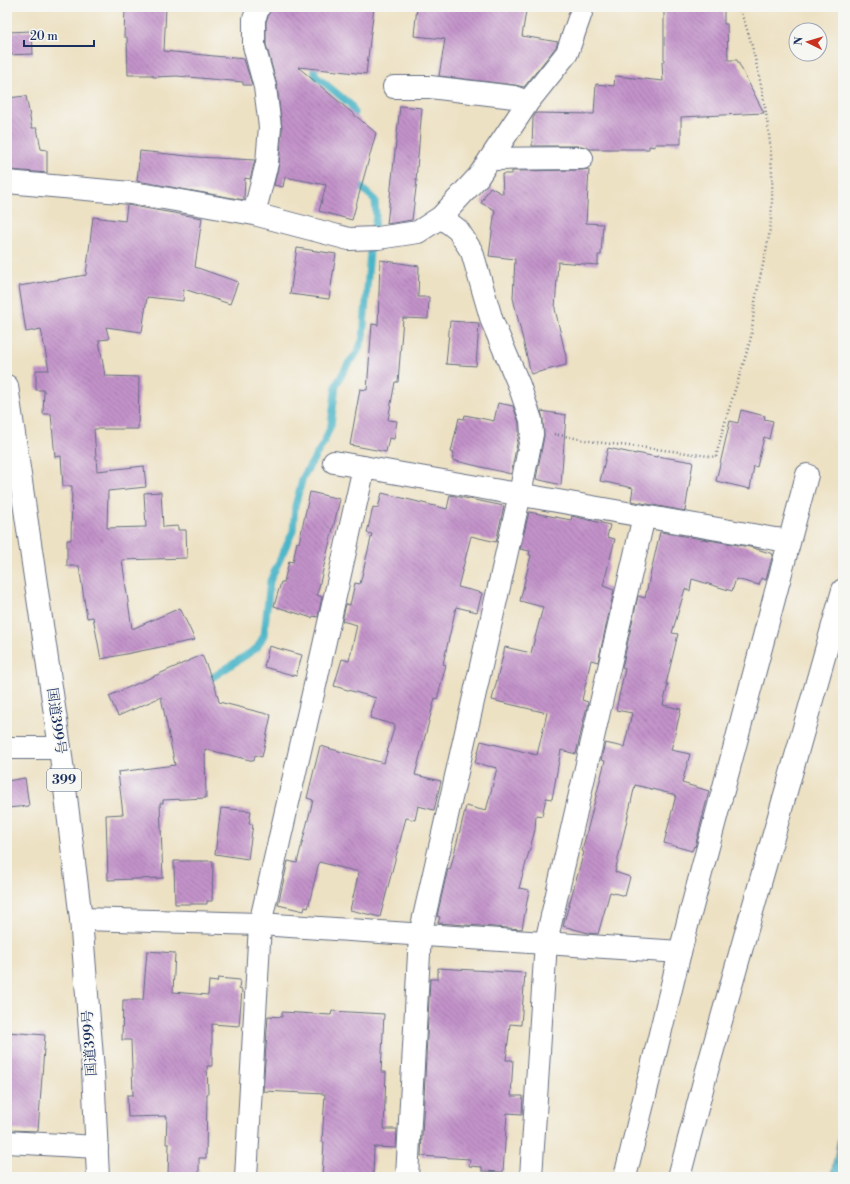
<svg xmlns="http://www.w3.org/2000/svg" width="850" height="1184" font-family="'Libre Bodoni','Noto Serif JP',serif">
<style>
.water{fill:url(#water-waves);stroke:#337293}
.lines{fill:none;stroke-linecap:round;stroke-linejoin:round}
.stream{stroke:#4bb5c8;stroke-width:7}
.building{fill:url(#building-back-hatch)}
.street-casing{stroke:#646d81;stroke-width:24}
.secondary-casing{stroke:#646d81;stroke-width:24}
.highway-casing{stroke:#646d81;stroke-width:24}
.path{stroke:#646d81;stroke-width:2.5;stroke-dasharray:1 3;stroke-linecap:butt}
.street{stroke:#fff;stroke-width:22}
.secondary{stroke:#fff;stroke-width:22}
.highway{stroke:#fff;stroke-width:22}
.labels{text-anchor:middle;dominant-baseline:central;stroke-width:3;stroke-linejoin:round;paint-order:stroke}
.shield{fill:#f6f6f2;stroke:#5d6b8a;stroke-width:1}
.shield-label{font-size:13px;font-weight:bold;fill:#1b2f5e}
.street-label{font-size:14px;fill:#1b2f5e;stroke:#f6f6f2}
</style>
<defs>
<pattern id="water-waves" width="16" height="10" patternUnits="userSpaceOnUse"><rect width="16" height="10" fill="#4bb5c8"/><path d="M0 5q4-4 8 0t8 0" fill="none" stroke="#3e94a6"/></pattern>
<pattern id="building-back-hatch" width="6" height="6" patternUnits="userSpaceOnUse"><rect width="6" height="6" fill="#c292c9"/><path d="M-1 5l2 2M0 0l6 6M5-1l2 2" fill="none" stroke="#9d78a6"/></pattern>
</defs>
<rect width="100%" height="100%" fill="#f6f6f2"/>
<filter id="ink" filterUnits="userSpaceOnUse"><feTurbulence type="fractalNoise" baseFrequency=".025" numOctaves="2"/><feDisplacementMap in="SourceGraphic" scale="8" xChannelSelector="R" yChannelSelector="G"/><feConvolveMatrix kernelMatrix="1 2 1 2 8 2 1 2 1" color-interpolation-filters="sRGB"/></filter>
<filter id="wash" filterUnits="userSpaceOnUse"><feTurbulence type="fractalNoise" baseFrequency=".012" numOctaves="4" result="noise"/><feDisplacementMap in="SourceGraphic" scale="16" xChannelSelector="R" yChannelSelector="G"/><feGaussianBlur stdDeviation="0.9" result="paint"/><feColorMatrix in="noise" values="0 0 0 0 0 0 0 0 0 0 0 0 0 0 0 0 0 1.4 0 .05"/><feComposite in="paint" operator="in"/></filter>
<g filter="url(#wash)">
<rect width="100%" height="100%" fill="#ede1c3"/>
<path class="water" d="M 843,1112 L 843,1177 L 830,1177 L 831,1175 Z"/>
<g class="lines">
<path class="stream" d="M 312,61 L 316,76 L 351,105 L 354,112 L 353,123
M 204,683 L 257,648 L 264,635 L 270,581 L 293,531 L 295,506 L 303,477 L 324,442 L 331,425 L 336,385 L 349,362 L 357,353 L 363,338 L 370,251 L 376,216 L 375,200 L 354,181"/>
</g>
<g id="blocks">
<path class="building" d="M 125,7 L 166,7 L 164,51 L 244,59 L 252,85 L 243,85 L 243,82 L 177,76 L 153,77 L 153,75 L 128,75 L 127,37 L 124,37 Z
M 271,7 L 374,7 L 366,74 L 298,67 L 376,133 L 352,220 L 319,211 L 326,185 L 285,177 L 283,187 L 274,185 L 279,164 L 282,128 L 277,85 L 266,44 L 266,22 Z
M 417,7 L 504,7 L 526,11 L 522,36 L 558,42 L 556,47 L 524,87 L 515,85 L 439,76 L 445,39 L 414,36 Z
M 724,7 L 724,24 L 727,24 L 728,60 L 737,60 L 764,113 L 681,117 L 681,144 L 655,144 L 655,147 L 649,146 L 649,149 L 590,149 L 582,146 L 532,146 L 533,118 L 536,113 L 594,114 L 596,84 L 614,86 L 615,76 L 663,81 L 662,62 L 664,62 L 664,8 Z
M 32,31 L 33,54 L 7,55 L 7,32 Z
M 26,96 L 32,128 L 37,128 L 41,149 L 47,150 L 47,173 L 10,170 L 11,156 L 7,156 L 7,98 Z
M 400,106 L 422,108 L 416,180 L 417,180 L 412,220 L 387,224 Z
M 140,151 L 197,157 L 255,160 L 250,179 L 245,178 L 244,200 L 137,181 Z
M 589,169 L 586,223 L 603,224 L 601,255 L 598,255 L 598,265 L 558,262 L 555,309 L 566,357 L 566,365 L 531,374 L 513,298 L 515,259 L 489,256 L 495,210 L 481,203 L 490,187 L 503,194 L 502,174 L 512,174 L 512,171 L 582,170 Z
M 127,205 L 202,218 L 195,267 L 238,282 L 230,304 L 184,289 L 183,301 L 147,297 L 142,332 L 106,327 L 109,339 L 99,340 L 105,376 L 139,377 L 138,429 L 94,429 L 97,471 L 144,466 L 146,487 L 108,491 L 107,528 L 146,527 L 144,493 L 161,492 L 163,527 L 178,526 L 178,530 L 186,530 L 187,558 L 122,560 L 132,629 L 180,608 L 195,640 L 101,659 L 93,617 L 87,618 L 79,566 L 67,566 L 67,540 L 71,540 L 72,486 L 63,486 L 61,456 L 55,457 L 51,414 L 43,414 L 44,390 L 36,390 L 36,370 L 49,370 L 41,329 L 26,332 L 19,286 L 86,275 L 93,217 L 125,221 Z
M 297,248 L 336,254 L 329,299 L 290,294 Z
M 380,260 L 419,266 L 418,297 L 429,297 L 428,319 L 403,318 L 398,382 L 395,382 L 388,420 L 397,421 L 394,439 L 389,438 L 386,452 L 350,445 L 360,389 L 367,390 L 372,324 L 378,325 Z
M 450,321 L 479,323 L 476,366 L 446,364 Z
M 498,403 L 513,406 L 519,423 L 519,433 L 511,474 L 452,460 L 454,453 L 451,452 L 459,418 L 464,419 L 465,415 L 494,421 Z
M 741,410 L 765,416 L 764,419 L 773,421 L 769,439 L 764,437 L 757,467 L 754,466 L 750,489 L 716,481 L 730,421 L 738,423 Z
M 541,411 L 566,415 L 561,485 L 536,479 L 544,436 L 543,419 Z
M 608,448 L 636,454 L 636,453 L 657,457 L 657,456 L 693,462 L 685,511 L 631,501 L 633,488 L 600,481 Z
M 310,492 L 340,499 L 317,595 L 322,597 L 318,617 L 313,616 L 312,618 L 274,606 L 281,582 L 284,582 L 289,561 L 293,562 L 297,542 L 299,543 Z
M 382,493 L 447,509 L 450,495 L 504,506 L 496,542 L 471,536 L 458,587 L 482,593 L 477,612 L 456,607 L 443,664 L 446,665 L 437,699 L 435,698 L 415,775 L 441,781 L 434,810 L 418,806 L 415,820 L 406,818 L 380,917 L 350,910 L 359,872 L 319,862 L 308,908 L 305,907 L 304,911 L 278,905 L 288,861 L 297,863 L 313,800 L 307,798 L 320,746 L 384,763 L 395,725 L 370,718 L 376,698 L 334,686 L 342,659 L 349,661 L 357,625 L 342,621 L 346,604 L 350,605 L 355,583 L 360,584 L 372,534 L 367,533 L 373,507 L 378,508 Z
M 529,512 L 571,520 L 572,516 L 610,525 L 607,537 L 615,539 L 603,586 L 614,590 L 598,662 L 591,660 L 582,700 L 588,702 L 576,754 L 561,750 L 552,799 L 546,798 L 542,816 L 536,815 L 535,830 L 519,888 L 529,890 L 522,929 L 438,923 L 440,917 L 437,916 L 445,881 L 448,869 L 450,870 L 466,806 L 486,811 L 497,768 L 475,763 L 481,741 L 537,755 L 547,713 L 492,700 L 505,647 L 531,653 L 543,607 L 520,601 L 531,555 L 529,555 L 530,551 L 520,549 Z
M 660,532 L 750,547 L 773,554 L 766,580 L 761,578 L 759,585 L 736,579 L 732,591 L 692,579 L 690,591 L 685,589 L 672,633 L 678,634 L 666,684 L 668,684 L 663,705 L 681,709 L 671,750 L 690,754 L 682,783 L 709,791 L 695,847 L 694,846 L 692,851 L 664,843 L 676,795 L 635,785 L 615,872 L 630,877 L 625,896 L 610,892 L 598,934 L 588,933 L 563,926 L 584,852 L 582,851 L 605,761 L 601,760 L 605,743 L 624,747 L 632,713 L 616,710 L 625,669 L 622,668 L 638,596 L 645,598 Z
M 269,646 L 302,655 L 296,676 L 264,667 Z
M 202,655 L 216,689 L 219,702 L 271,715 L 262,757 L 255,755 L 254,761 L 205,749 L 206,798 L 163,800 L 163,803 L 160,803 L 163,878 L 108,880 L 106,815 L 123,814 L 118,772 L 175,765 L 161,697 L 118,716 L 109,696 Z
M 25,778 L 29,806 L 7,808 L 7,781 Z
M 221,808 L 251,811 L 249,824 L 253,824 L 248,859 L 215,854 Z
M 174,861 L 213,861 L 212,901 L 207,901 L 207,904 L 175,904 Z
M 147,951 L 175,953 L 173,992 L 208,995 L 209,981 L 217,982 L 218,978 L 240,980 L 239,989 L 242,990 L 239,1026 L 212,1024 L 212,1066 L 207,1066 L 208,1094 L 207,1094 L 206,1158 L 199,1158 L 199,1174 L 168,1174 L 169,1144 L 166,1144 L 167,1116 L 128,1117 L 127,1095 L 133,1095 L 131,1040 L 122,1040 L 123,1000 L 143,1000 Z
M 438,968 L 525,973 L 521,1025 L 510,1024 L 506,1060 L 513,1060 L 511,1096 L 523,1096 L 522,1114 L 507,1113 L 503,1172 L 482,1171 L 482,1167 L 469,1166 L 470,1159 L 421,1156 L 430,979 L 438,979 Z
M 332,1011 L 384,1014 L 381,1072 L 386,1072 L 384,1129 L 397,1129 L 396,1148 L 374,1147 L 373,1177 L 322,1177 L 324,1142 L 322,1142 L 325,1094 L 263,1091 L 268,1016 L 282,1017 L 282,1012 L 331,1015 Z
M 7,1032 L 45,1035 L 38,1131 L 7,1130 Z"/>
</g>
</g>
<g filter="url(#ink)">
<use href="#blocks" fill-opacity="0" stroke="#646d81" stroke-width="1"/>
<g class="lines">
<g class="street-casing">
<path id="street" d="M 394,87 L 430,87 L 514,97 L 528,102
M 490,159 L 582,158
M 7,182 L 131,193 L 158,197 L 254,214 L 349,239 L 378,238 L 418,232 L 441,217 L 478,177 L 528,102 L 567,53 L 583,7
M 254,214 L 267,163 L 270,127 L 265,87 L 254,46 L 254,19 L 259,7
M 334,462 L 775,539 L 789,540
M 7,748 L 60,748
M 7,1142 L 97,1147
M 246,1177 L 260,924 L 316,681 L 364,467
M 407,1177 L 420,935 L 520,494 L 532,434 L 531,420 L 519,385 L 492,321 L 472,252 L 458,230 L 441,217
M 531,1177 L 546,942 L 644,516
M 625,1177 L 680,952 L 807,475
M 679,1177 L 706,1074 L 843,590"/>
</g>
<g class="secondary-casing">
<path id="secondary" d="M 81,919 L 260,924 L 680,952"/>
</g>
<g class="highway-casing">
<path id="highway" d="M 7,386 L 60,748 L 81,919 L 93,1070 L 98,1177"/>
</g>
<path class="path" d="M 554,434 L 595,442 L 672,451 L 716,457 C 725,417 739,380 750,341 C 753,328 753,314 755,302 C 759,280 765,258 769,236 C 776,186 771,135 761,85 C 755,59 750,31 738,7"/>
<use href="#street" class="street"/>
<use href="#secondary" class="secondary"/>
<use href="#highway" class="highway"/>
</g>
</g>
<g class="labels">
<rect class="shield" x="47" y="769" width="34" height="22" rx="3"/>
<g class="shield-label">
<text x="64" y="780">399</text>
</g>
<g class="street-label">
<text transform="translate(56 721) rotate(82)">国道399号</text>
<text transform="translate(90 1043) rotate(-94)">国道399号</text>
</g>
</g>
<rect width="850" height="1184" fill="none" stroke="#f6f6f2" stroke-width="24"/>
<g transform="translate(808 42) rotate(275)"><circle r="19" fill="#f6f6f2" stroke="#9ea6b7"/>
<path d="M0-3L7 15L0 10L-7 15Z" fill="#c8321e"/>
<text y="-6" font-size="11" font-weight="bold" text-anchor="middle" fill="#1b2f5e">N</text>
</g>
<path d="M24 40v6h70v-6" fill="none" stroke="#1b2f5e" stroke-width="2"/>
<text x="30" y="40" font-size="12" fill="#1b2f5e" stroke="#f6f6f2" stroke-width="3" paint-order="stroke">20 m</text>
</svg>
